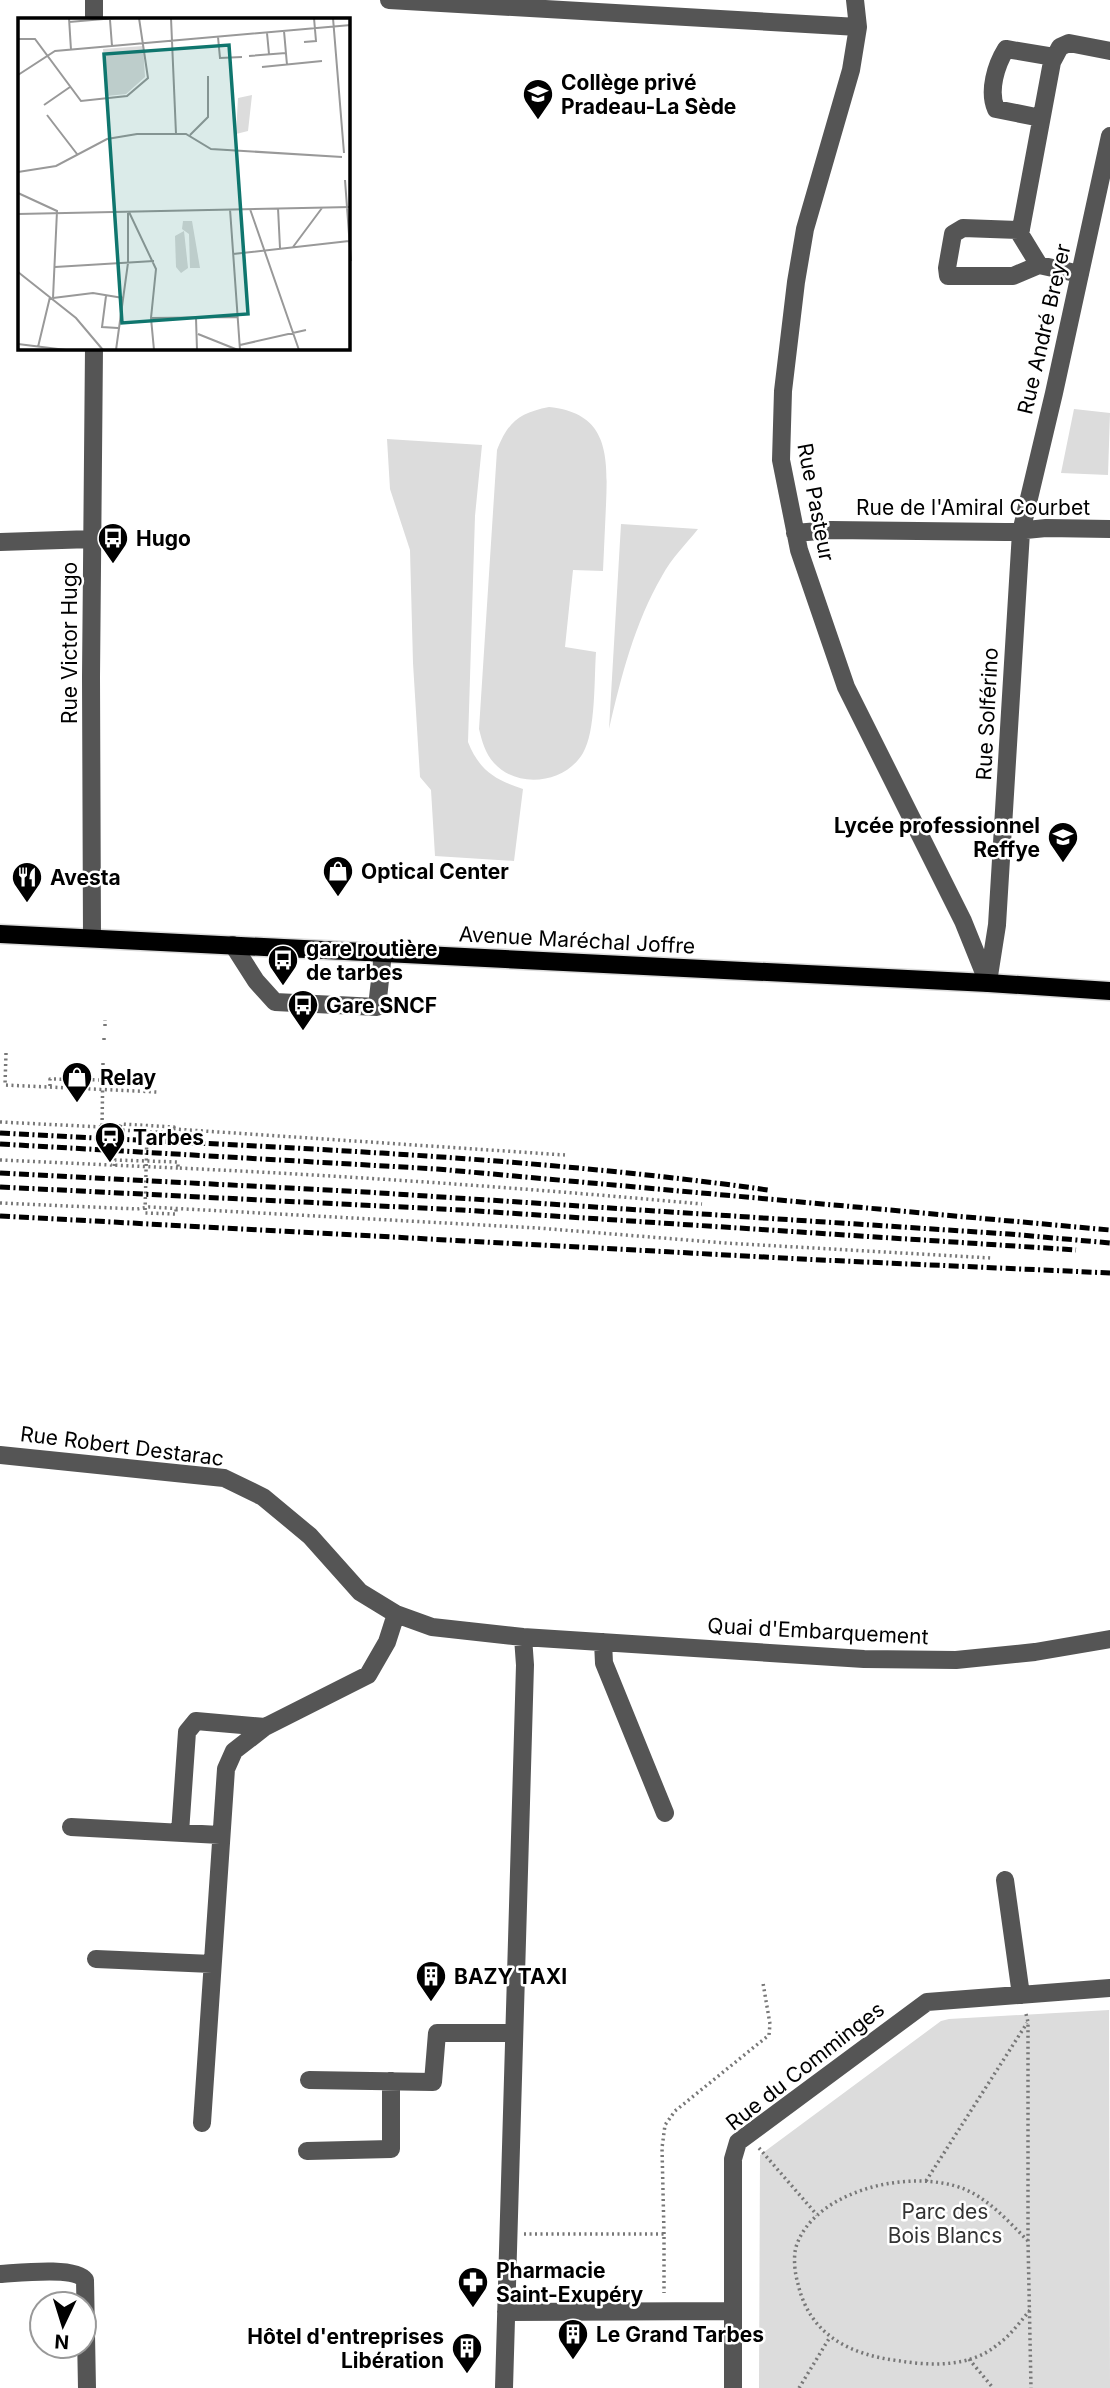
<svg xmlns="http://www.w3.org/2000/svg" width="1110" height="2388" font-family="Inter,sans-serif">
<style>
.green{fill:#dcdcdc}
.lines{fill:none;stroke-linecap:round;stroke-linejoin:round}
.major-casing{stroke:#dbdbdb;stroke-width:21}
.path{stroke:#777;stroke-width:3.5;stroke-dasharray:2 3.5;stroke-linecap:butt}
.minor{stroke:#555;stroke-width:18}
.major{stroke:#000;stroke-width:18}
.rail{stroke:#000;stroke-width:5;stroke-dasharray:10 3.5 2 3.5;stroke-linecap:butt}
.labels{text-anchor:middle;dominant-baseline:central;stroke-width:5;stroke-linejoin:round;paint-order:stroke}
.poi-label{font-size:21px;font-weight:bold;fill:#000;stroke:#fff;text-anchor:start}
.street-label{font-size:21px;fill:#000;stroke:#fff}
.park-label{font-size:21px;fill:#333;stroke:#fff}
.inset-road{fill:none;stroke:#999;stroke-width:2}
.view{fill:#0f766e;fill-opacity:0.15;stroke:#0f766e;stroke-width:3.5}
.inset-edge{fill:none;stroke:#000;stroke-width:3.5}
</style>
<rect width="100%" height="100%" fill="#fff"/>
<path class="green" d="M 549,407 C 609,413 608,456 606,505 C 605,527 604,549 603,571 L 573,570 L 565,647 L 596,652 C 594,680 596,731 583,753 C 565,784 517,789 494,763 C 485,753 482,741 479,729 L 497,450 C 508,422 519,413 549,407 Z
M 1074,409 L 1110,413 L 1108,475 L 1061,473 Z
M 387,439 L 482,445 L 475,516 L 468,742 C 479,770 495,780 523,789 L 514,861 L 435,856 L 431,790 L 420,777 L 413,663 L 410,550 L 390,489 Z
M 621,524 L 698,529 C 686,544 671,559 662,576 C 635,622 621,677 609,729 Z
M 1109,2010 L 1110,2388 L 759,2388 L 760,2155 L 941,2021 L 949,2019 Z"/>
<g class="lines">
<g class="major-casing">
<path id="major" d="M 0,934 L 988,983 L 1110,991"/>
</g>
<path class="path" d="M 105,1026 L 105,1020
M 104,1040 L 104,1035
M 6,1053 L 5,1085 L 157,1092
M 103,1063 L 102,1127 L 120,1127 L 121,1124 L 174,1127 L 174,1129
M 50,1086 L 50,1079 L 103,1080
M 0,1122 L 102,1127
M 120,1127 L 120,1130 L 174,1133 L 174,1129 L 565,1155
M 147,1131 L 145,1213 L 176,1214 L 176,1209
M 0,1160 L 178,1168
M 114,1166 L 115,1160 L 178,1162 L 178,1168 C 353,1176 527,1188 702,1204
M 0,1203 L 137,1209 L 149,1207 L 538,1228 L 725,1243 L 991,1258
M 1026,2014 L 1028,2022 L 1028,2241 L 1031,2388
M 759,2148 L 817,2215
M 926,2181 L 1027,2023
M 524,2234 L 664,2234 L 664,2293
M 664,2234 L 662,2148 L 665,2125 L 675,2111 L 769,2035 L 770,2024 L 763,1983
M 1028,2241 C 1012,2225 996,2207 976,2195 C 926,2164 815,2186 796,2247 C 793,2258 795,2274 798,2284 C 810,2336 851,2355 900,2361 C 932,2366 971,2367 997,2345 C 1010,2336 1020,2322 1030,2310
M 969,2359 L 993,2388
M 799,2388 L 830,2337"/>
<path class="minor" d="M 389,0 L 858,27
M 855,0 L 858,27 L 851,70 L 805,229 L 796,282 L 783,391 L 781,460 L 799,550 L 846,687 L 963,921 L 988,983
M 94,19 L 94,0
M 1041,118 L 996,109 C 988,91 996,65 1006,49 L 1054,57
M 1021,230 L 963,228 L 953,234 L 947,268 L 948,276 L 1013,276 L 1039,265
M 1080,274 L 1039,265 L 1020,234 L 1052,62 L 1060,47 L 1069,43 L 1110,51
M 795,533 L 831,530 L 1005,532 L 1046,528 L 1110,529
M 0,542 L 92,539
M 92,938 L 91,677 L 94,348
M 233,945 L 256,981 L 275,1002 L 377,1007 L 383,953
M 988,982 L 997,925 L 1021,532 L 1054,393 L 1110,136
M 0,1455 L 224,1478 L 263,1497 L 310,1536 L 360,1592 L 396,1614 L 432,1627 L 523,1637 L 864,1659 L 956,1660 L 1035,1652 L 1110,1639
M 603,1642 L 604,1663 L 665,1813
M 71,1827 L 220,1835
M 180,1833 L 187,1732 L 196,1721 L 265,1727
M 1005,1880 L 1021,1995
M 96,1959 L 212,1964
M 309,2080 L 433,2082 L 437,2033 L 514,2033
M 202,2123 L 226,1769 L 234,1751 L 265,1727 L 368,1675 L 387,1642 L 396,1614
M 307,2151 L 391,2149 L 391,2081
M 0,2274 C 18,2273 75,2266 85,2280 L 87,2388
M 506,2312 L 733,2311
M 504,2388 L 525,1665 L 523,1637
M 733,2388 L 733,2159 L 738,2142 L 927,2002 L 1110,1988"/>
<use href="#major" class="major"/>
<path class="rail" d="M 0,1133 C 256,1147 513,1154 768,1190
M 0,1144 L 437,1169 L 1110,1230
M 0,1173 L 365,1192 L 1009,1234 L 1110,1243
M 0,1187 L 462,1210 L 1076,1250
M 0,1216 L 821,1260 L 1110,1273"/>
</g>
<defs>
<g id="school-pin" transform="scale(1.575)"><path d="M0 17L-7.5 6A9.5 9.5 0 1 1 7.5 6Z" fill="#000" stroke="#fff"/><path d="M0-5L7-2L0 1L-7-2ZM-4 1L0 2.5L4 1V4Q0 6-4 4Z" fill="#fff"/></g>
<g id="bus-pin" transform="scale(1.575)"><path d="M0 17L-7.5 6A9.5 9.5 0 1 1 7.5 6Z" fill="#000" stroke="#fff"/><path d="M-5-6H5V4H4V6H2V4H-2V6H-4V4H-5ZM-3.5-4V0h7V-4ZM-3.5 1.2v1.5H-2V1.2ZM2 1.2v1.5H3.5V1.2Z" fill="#fff"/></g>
<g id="shop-pin" transform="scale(1.575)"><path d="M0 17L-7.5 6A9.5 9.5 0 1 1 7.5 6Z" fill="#000" stroke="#fff"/><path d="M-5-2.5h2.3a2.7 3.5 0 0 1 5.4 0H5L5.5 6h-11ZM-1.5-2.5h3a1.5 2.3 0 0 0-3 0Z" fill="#fff"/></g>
<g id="restaurant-pin" transform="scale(1.575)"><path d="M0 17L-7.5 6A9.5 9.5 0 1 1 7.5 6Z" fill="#000" stroke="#fff"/><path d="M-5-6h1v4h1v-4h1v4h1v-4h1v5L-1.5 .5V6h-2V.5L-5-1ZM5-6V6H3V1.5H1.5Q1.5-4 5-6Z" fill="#fff"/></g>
<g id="station-pin" transform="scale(1.575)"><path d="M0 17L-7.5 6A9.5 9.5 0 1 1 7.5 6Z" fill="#000" stroke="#fff"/><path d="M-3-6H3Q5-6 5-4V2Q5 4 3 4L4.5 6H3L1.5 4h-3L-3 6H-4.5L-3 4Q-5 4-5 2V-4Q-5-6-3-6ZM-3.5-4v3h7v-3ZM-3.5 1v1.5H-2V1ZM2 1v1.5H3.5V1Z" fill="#fff"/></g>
<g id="building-pin" transform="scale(1.575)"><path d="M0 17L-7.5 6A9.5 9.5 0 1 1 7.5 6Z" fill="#000" stroke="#fff"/><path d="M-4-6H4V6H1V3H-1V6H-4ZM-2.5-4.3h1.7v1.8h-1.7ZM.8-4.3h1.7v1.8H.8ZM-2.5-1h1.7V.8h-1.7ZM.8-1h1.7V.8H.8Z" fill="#fff"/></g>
<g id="pharmacy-pin" transform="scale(1.575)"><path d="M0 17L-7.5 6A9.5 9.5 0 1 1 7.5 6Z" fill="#000" stroke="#fff"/><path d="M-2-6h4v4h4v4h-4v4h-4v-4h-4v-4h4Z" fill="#fff"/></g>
</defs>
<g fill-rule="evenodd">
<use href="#school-pin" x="538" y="94"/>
<use href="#bus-pin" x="113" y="538"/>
<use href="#school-pin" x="1063" y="837"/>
<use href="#shop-pin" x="338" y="871"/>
<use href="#restaurant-pin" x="27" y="877"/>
<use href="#bus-pin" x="283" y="960"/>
<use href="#bus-pin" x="303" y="1005"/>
<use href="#shop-pin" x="77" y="1077"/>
<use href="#station-pin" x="110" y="1137"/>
<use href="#building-pin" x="431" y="1976"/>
<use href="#pharmacy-pin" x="473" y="2282"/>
<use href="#building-pin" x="573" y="2334"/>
<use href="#building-pin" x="467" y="2348"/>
</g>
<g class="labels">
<g class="poi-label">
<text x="561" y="82">Collège privé<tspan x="561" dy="24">Pradeau-La Sède</tspan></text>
<text x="136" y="538">Hugo</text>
<text x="1040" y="825" text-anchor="end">Lycée professionnel<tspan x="1040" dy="24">Reffye</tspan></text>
<text x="361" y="871">Optical Center</text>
<text x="50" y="877">Avesta</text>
<text x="306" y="948">gare routière<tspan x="306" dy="24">de tarbes</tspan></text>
<text x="326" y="1005">Gare SNCF</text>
<text x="100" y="1077">Relay</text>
<text x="133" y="1137">Tarbes</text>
<text x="454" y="1976">BAZY TAXI</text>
<text x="496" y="2270">Pharmacie<tspan x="496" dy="24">Saint-Exupéry</tspan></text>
<text x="596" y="2334">Le Grand Tarbes</text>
<text x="444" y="2336" text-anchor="end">Hôtel d'entreprises<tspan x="444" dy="24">Libération</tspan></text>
</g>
<g class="street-label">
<text transform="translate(1044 329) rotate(-77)">Rue André Breyer</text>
<text transform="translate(816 502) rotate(79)">Rue Pasteur</text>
<text x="973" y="507">Rue de l'Amiral Courbet</text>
<text transform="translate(69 643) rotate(-90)">Rue Victor Hugo</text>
<text transform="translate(987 714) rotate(-87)">Rue Solférino</text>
<text transform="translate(577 940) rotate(3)">Avenue Maréchal Joffre</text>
<text transform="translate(122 1446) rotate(7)">Rue Robert Destarac</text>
<text transform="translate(818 1631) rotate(3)">Quai d'Embarquement</text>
<text transform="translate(805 2066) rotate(-38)">Rue du Comminges</text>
</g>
<g class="park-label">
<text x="945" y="2211">Parc des<tspan x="945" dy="24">Bois Blancs</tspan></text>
</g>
</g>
<g transform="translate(18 18)">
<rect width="332" height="332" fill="#fff"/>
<path d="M 125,28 L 127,59 L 108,76 L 89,78 L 85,31 ZM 234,77 L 230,113 L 218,116 L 220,80 ZM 165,203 L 174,203 L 182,250 L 172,250 L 171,216 L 164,211 ZM 166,213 L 170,250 L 163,255 L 158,249 L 157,218 Z" fill="#dcdcdc"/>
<path class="inset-road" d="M 51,0 L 53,32M 153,0 L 158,116M 315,0 L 326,135M 92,2 L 94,28M 51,4 L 97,0M 266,13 L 269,47M 249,15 L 251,36M 200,19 L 202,40 L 224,39M 0,21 L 17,21 L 63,83 L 109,78 L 130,60 L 121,0M 286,24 L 298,23 L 296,0M 231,38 L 268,35M 244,49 L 304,43M 0,57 L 37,33 L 333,7M 0,57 L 0,110M 26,87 L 52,69M 29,97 L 59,136M 172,117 L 190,99 L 190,58M 0,154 L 38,148 L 89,121 L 119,116 L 168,116 L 193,131 L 324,139M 327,162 L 333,243M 0,175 L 39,193 L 35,280M 260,190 L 262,230M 212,191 L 222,332M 232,191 L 281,332M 111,194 L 138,251 L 133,300 L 136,332M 0,196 L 333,189M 275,229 L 304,190M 215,236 L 331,223M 37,249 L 136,243M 0,254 L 58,300 L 85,332M 88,278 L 84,309 L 100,310M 35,280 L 75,275 L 105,280M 133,300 L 219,299M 178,300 L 179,332M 180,316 L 220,332M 0,326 L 48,332M 222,327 L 288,312M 20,329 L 32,279M 98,332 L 110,245 L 110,195M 281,332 L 333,332"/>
<path class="view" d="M 211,27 L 230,296 L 104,305 L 86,36 Z"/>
<rect width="332" height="332" class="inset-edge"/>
</g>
<g transform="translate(63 2325) rotate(184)"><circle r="33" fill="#ffffff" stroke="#999999" stroke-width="2"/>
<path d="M0-5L12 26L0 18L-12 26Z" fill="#000000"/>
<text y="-10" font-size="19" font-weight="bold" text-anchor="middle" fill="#000000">N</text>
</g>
</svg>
